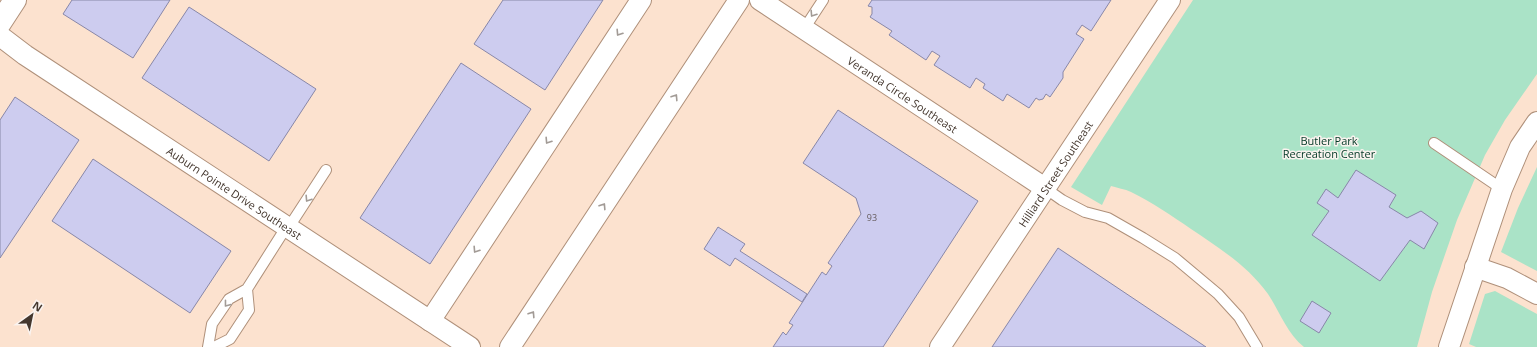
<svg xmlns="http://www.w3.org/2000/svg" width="1537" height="347" font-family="'Open Sans',sans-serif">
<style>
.green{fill:#aae3c7}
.building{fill:#cdccef;stroke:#8887a8}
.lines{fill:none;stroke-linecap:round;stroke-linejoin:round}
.service-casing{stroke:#af907a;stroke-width:12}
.minor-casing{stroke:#af907a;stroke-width:22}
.tertiary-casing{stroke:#af907a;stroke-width:24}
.service{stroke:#fff;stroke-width:10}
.minor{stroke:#fff;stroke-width:20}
.tertiary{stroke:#fff;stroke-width:22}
.oneway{stroke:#a29b96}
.labels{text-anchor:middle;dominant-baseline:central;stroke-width:3;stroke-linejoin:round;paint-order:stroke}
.number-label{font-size:9px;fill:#665c5e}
.street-label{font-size:11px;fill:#44372e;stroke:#faf3ef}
.park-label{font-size:11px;fill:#023825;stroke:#faf3ef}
</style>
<rect width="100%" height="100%" fill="#fce2cf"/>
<path class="green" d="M 1193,0 L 1537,0 L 1537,74 L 1505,120 L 1485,155 L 1457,220 L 1432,292 L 1417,347 L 1304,347 C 1287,334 1280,312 1268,294 C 1248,266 1219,248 1191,229 C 1172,216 1152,202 1131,192 C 1125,189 1117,188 1111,186 L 1102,205 L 1071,187 Z
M 1537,167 L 1537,271 L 1501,252 L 1518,208 Z
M 1495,291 L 1537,314 L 1537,347 L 1476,347 L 1469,344 L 1485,294 Z"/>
<path class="building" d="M 72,0 L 170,0 L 133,58 L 63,14 Z
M 503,0 L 603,0 L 545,90 L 474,44 Z
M 872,0 L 1111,0 L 1091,31 L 1082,25 L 1076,34 L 1084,39 L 1063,72 L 1063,78 L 1050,97 L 1046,94 L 1043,99 L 1039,100 L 1036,98 L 1029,108 L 1007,94 L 1003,101 L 983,88 L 985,84 L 976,78 L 970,88 L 934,65 L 940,56 L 932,51 L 926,60 L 889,35 L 892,31 L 870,17 L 872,14 L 872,7 L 868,6 Z
M 189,7 L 316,89 L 269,161 L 142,78 Z
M 461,63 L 531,109 L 430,264 L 360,218 Z
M 15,97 L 79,140 L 0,258 L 0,120 Z
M 838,110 L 978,201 L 883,347 L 773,347 L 783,332 L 786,335 L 793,325 L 789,323 L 822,272 L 826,275 L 832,266 L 828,263 L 861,214 L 856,198 L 803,163 Z
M 93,159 L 231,251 L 190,313 L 52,221 Z
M 1356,170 L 1396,195 L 1389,207 L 1407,218 L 1421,211 L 1438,223 L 1424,249 L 1410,240 L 1380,281 L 1312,235 L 1329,211 L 1317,203 L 1326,189 L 1338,198 Z
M 718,227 L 745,244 L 740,251 L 807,294 L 802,302 L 735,258 L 730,266 L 704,249 Z
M 1058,248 L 1206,347 L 992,347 Z
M 1312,301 L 1331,313 L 1319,333 L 1300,321 Z"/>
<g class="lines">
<g class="service-casing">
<path id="service" d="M 804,29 L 823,0
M 1434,143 L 1502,189
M 1045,188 L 1062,200 L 1085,212 L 1108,218 L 1143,238 L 1175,258 L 1218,294 L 1239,317 L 1257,347
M 289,227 L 326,170
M 208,347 L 212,324 L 229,299 L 247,289 L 287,226
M 214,347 L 230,339 L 249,310 L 247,289"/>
</g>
<g class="minor-casing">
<g id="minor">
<path id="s1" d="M 760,0 L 1045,188"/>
<path id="s2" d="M 0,36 L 25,55 L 470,347"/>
<path d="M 1475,267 L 1507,278 L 1537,294"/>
<path d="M 430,321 L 641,0"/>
<path d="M 510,347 L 739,0"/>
<path id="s3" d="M 940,347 L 1170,0"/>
<path d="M 1449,347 L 1502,189 L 1520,147 L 1537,122"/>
</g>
</g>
<g class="tertiary-casing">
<path id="tertiary" d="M 0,23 L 15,0"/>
</g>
<use href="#service" class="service"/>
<use href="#minor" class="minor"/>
<use href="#tertiary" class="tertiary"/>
</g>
<defs><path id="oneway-chevron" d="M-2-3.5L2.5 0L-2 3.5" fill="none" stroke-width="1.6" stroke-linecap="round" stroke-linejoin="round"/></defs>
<g class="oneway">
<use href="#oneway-chevron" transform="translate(813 14) rotate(123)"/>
<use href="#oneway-chevron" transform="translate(619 33) rotate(123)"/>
<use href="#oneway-chevron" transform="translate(675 97) rotate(-57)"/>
<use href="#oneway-chevron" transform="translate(548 141) rotate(123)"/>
<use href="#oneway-chevron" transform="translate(308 199) rotate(123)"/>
<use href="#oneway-chevron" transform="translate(603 206) rotate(-57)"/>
<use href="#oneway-chevron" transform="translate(476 250) rotate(123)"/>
<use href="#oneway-chevron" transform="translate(227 304) rotate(128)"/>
<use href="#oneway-chevron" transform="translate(532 314) rotate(-57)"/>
</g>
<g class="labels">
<g class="number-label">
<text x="872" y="217">93</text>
</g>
<g class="street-label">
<text stroke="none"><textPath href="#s1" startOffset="171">Veranda Circle Southeast</textPath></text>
<text stroke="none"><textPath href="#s3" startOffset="208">Hilliard Street Southeast</textPath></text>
<text stroke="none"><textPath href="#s2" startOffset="282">Auburn Pointe Drive Southeast</textPath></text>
</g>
<g class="park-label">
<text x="1329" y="140">Butler Park<tspan x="1329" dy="13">Recreation Center</tspan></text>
</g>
</g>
<g transform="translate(32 315) rotate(33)" stroke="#faf3ef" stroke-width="3" paint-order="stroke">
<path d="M0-3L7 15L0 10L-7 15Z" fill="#44372e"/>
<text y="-6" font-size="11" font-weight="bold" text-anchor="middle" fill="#44372e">N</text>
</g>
</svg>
